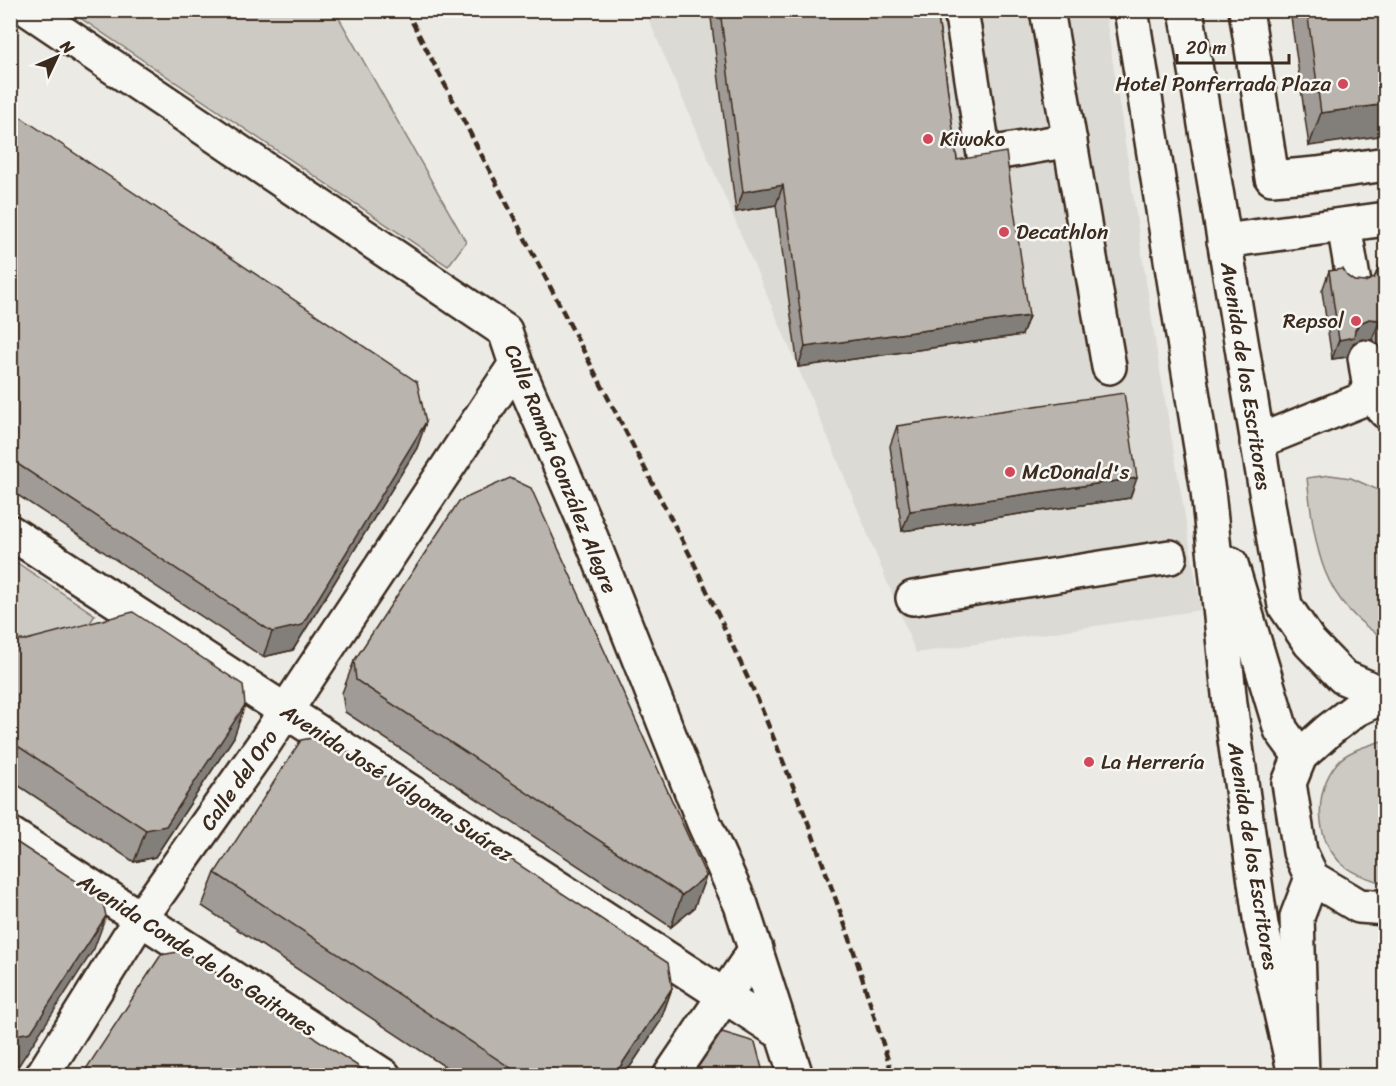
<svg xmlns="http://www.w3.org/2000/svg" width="1396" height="1086" font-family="Sriracha,sans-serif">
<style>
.built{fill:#dcdad4}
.green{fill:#cdcac4;stroke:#847a71;stroke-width:1.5}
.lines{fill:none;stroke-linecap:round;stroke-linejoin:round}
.minor-casing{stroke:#3b2a1e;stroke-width:38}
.major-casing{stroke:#3b2a1e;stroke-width:38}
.minor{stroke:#f6f6f2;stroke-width:33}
.major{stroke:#f6f6f2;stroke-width:33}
.rail{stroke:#3b2a1e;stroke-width:4.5;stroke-dasharray:9 4.5;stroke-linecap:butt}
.wall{fill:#a09b96;stroke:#3b2a1e;stroke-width:1.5}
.shaded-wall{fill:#827e7a;stroke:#3b2a1e;stroke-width:1.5}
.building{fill:#bab4ae;stroke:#3b2a1e;stroke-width:1.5}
.poi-dot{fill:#d1495b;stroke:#f6f6f2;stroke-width:2}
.labels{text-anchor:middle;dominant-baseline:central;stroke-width:5;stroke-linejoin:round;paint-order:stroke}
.poi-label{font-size:21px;fill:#3b2a1e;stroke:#f6f6f2;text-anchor:start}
.street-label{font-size:21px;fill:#3b2a1e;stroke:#f6f6f2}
</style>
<rect width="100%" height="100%" fill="#ebeae5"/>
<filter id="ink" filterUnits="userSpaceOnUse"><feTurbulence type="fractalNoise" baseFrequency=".0167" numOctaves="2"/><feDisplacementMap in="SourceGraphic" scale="12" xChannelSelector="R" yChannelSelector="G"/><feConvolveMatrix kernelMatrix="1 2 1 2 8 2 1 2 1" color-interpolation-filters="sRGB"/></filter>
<g filter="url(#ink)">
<path class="built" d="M 645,11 L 1105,11 L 1157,353 L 1201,610 L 916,653 L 838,461 Z"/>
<path class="green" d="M 70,11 L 335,11 L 466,242 L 448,266 Z
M 1330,475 L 1351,478 L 1385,493 L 1385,639 C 1320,601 1315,547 1307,478 Z
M 10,558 L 95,615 L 88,626 L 11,647 Z
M 1382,741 L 1386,741 L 1385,884 C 1372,879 1354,875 1343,865 C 1315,840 1313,793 1337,763 C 1347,751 1367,746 1382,741 Z"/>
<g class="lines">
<g class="minor-casing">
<path id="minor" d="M 29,10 L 505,331 L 516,364 L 588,530 L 704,823 L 741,905 L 796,1076
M 961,10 L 984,155 L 1070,140
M 1047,10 L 1109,367
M 1131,10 L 1208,491 L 1230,704 L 1261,925 L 1294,1070
M 1186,10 L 1285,606 L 1310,643 L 1343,677 L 1385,695
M 1246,10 L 1272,178 L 1317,174 L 1386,164
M 1344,225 L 1354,284
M 1224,241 L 1386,219
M 1365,357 L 1371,396 L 1386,412
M 1257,442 L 1371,396
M 10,532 L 783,1034
M 1231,564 L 1281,730 L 1300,756
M 913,598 L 1170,557
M 10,834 L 384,1076
M 42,1076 L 140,919 L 263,745 L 516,364
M 670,1076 L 756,949"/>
</g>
<g class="major-casing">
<path id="major" d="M 1386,695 L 1355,710 L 1329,730 L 1300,756 L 1289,783 L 1300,852 L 1312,878 L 1359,906 L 1386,908
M 1302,1076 L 1297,917 L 1312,878"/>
</g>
<use href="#minor" class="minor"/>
<use href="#major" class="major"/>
<path class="rail" d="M 406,10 L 692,559 L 758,700 L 809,825 L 850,939 L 893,1076"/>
</g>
<path class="wall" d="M 710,10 L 937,10 L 957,160 L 1029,316 L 1022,335 L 798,367 L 776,205 L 736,212 Z
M 1290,10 L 1386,10 L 1309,146 Z
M 10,110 L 426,422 L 417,448 L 293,650 L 263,657 L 10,490 Z
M 1386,263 L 1386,351 L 1382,351 L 1379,345 L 1372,340 L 1362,339 L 1353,343 L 1347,357 L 1332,359 L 1322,291 L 1329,271 L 1347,276 L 1354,281 L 1365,282 L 1374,278 L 1380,264 Z
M 897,426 L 1130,498 L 902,531 L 890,446 Z
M 10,636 L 16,640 L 234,737 L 155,857 L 134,862 L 10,780 Z
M 354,661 L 706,876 L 694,908 L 671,927 L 345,712 L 342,693 Z
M 215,873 L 672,988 L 660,1022 L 624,1076 L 459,1076 L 202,906 Z
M 1386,1042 L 1386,1076 L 1384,1076 Z"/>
<path class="shaded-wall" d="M 1386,104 L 1386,135 L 1309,146 L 1321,113 Z
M 783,185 L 776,205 L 736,212 L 743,192 Z
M 1029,316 L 1022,335 L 798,367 L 805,347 Z
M 1369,319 L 1380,320 L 1372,340 L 1362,339 L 1353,343 L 1347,357 L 1332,359 L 1339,340 L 1355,330 L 1360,323 Z
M 1386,343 L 1386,351 L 1382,351 Z
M 426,422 L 417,448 L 293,650 L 263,657 L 272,632 Z
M 1137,478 L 1130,498 L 902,531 L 910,511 Z
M 245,705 L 234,737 L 155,857 L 134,862 L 146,830 Z
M 706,876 L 694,908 L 671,927 L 682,895 Z
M 106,916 L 94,949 L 19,1065 L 10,1066 L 10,1036 Z
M 672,988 L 660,1022 L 624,1076 L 614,1076 Z"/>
<path class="building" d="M 720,10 L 937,10 L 957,160 L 1006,152 L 1029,316 L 805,347 L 783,185 L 743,192 Z
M 1307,10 L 1386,10 L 1386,104 L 1321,113 Z
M 10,110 L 417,382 L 426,422 L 302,625 L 272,632 L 10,459 Z
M 1386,263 L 1386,324 L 1380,320 L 1369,319 L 1360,323 L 1355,330 L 1354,337 L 1339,340 L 1329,271 L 1343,269 L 1347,276 L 1354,281 L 1365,282 L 1374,278 L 1379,271 L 1380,264 Z
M 1124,393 L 1137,478 L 910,511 L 897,426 Z
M 510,478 L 531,488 L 706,876 L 682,895 L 356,680 L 354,661 L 459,501 Z
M 133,612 L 243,685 L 245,705 L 166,826 L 146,830 L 10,741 L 10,636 L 16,640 L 26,640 Z
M 324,736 L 668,963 L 672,988 L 614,1076 L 523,1076 L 215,873 L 301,740 Z
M 10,838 L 102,898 L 106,916 L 31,1032 L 10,1036 Z
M 183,951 L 373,1076 L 88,1076 L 86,1069 L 161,955 Z
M 722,1032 L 755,1042 L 764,1076 L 692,1076 Z"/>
</g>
<g class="poi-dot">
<circle cx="1343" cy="84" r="6"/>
<circle cx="928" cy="139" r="6"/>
<circle cx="1004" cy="232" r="6"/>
<circle cx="1356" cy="321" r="6"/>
<circle cx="1010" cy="472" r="6"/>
<circle cx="1089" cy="762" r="6"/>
</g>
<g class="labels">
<g class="poi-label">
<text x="1331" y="84" text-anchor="end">Hotel Ponferrada Plaza</text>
<text x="940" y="139">Kiwoko</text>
<text x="1016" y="232">Decathlon</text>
<text x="1344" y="321" text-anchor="end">Repsol</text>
<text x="1022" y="472">McDonald's</text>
<text x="1101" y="762">La Herrería</text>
</g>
<g class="street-label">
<text transform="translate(1246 376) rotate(81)">Avenida de los Escritores</text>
<text transform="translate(561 469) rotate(68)">Calle Ramón González Alegre</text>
<text transform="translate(239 780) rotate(-55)">Calle del Oro</text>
<text transform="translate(397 783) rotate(33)">Avenida José Válgoma Suárez</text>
<text transform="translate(1253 856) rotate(81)">Avenida de los Escritores</text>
<text transform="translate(197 955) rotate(33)">Avenida Conde de los Gaitanes</text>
</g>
</g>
<rect width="1396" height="1086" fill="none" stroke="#f6f6f2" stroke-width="36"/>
<rect x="18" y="18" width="1360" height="1050" fill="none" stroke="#3b2a1e" stroke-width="2" filter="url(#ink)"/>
<g transform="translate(57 57) rotate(46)" stroke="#f6f6f2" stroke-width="4.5" paint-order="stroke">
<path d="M0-4.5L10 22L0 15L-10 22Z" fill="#3b2a1e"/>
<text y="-9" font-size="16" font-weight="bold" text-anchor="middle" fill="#3b2a1e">N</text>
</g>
<path d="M1177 54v9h112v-9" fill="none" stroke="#3b2a1e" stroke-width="3"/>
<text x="1186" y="54" font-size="18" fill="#3b2a1e" stroke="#f6f6f2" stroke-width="4.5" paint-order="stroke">20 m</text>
</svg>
